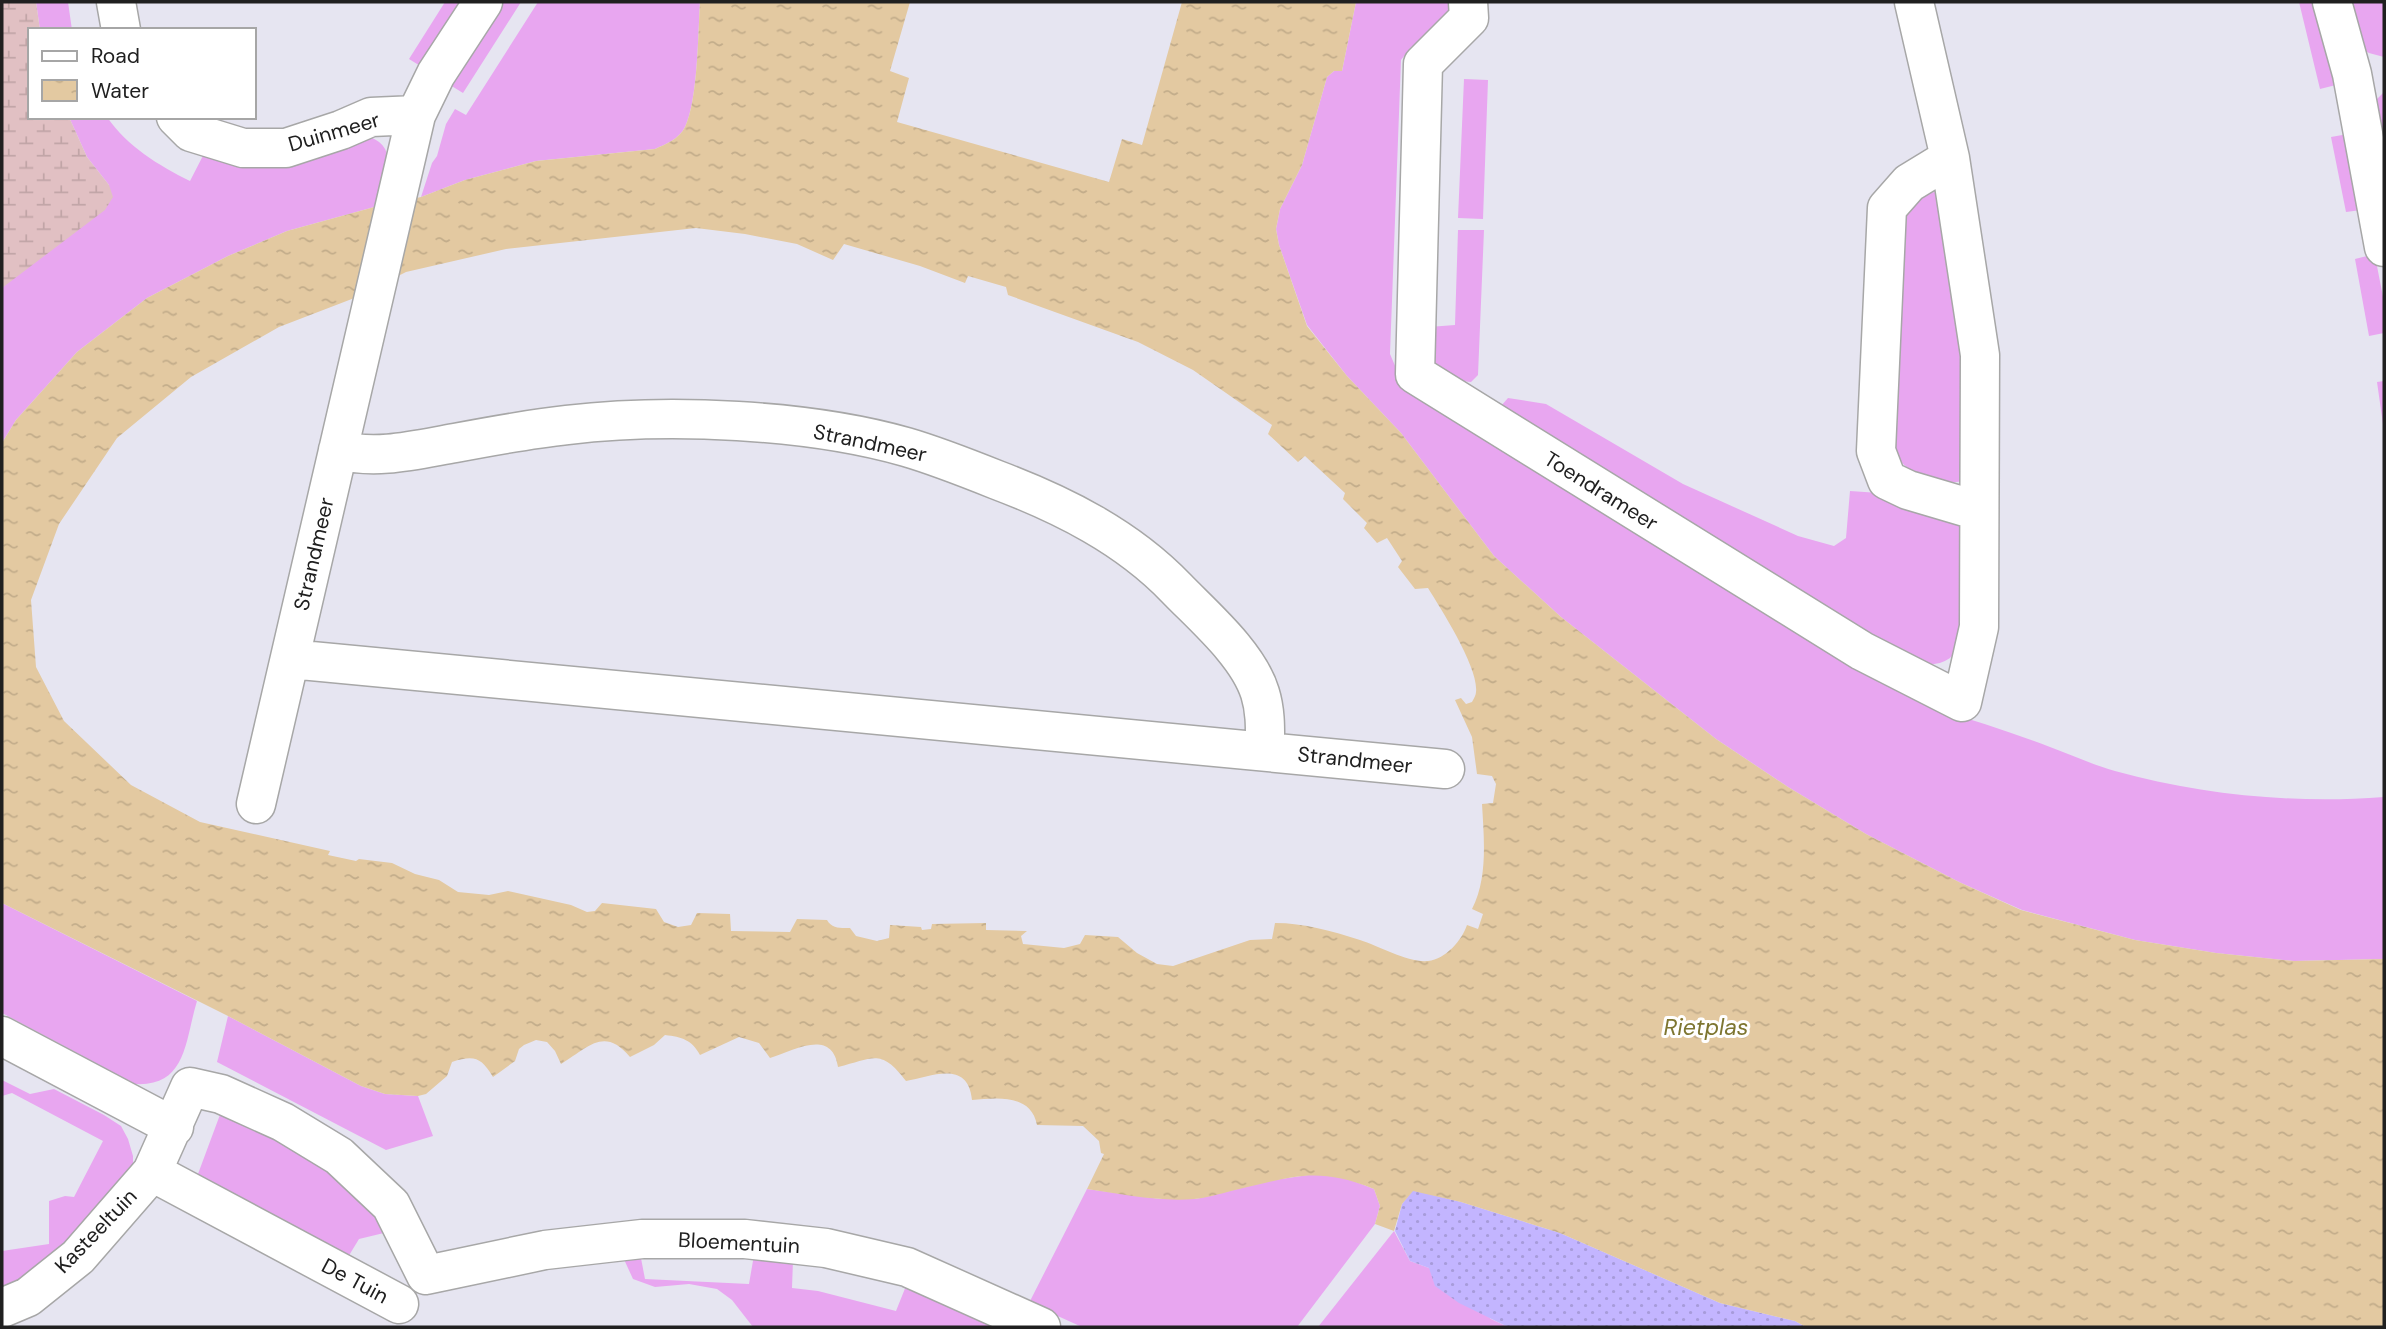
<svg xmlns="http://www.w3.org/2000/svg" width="2386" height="1329" font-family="'DM Sans',sans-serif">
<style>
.grass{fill:#e8a6f0}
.wetland{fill:url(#wetland-marsh)}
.sand{fill:url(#sand-dots)}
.water{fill:url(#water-ripples);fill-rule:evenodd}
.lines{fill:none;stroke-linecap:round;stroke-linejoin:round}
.minor-casing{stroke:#a7a7a7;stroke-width:41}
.minor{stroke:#fff;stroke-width:38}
.labels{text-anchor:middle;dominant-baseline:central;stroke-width:6;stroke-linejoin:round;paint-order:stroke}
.street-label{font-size:21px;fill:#202020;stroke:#fff}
.water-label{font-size:23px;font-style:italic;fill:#7e7631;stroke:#fff}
</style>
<defs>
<pattern id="wetland-marsh" width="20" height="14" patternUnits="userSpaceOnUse" patternTransform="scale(1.75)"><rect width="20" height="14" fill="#e1c0c3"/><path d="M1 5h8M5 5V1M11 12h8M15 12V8" fill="none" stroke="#c1a5a7"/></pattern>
<pattern id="sand-dots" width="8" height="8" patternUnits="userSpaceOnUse" patternTransform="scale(1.75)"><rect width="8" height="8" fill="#c3b5ff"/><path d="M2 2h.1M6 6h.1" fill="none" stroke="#a79bda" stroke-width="1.8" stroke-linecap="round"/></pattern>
<pattern id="water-ripples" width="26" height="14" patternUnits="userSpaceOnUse" patternTransform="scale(1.75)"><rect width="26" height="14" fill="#e3c9a1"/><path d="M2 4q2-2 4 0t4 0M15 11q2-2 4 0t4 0" fill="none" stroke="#c2ac8a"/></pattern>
</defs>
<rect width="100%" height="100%" fill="#e6e5f1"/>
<path class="grass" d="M 36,2 L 68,2 L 72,30 L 40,30 Z
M 445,2 L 463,2 L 422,67 L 409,59 Z
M 501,2 L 521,2 L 463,93 L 450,85 Z
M 538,2 L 700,2 C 698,33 698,100 685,127 C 679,139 666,144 655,149 L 536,161 L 465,180 L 421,197 L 432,163 L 437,156 L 446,124 L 455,109 L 466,115 Z
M 1356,2 L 1459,2 L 1442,26 L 1411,47 L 1401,60 L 1390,354 L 1396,368 L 1939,710 C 1977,721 2013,733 2050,747 C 2072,755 2093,765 2115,771 C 2202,795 2295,804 2384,797 L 2384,959 L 2294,961 L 2216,953 L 2135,940 L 2022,910 L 1959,882 L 1866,834 L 1788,787 L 1716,739 L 1561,617 L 1494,556 L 1401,433 L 1347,376 L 1307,325 L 1279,245 L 1276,229 L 1280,209 L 1302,165 L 1327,77 L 1334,71 L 1342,71 Z
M 2299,2 L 2319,2 L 2336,85 L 2320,89 Z
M 2346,2 L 2384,2 L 2384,57 L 2369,53 L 2362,49 Z
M 1464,79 L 1488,80 L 1483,219 L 1458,218 Z
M 2384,92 L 2384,158 L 2370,106 Z
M 69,117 L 107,117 C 128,147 158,165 190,181 L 209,144 L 356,133 C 404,143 385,169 378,206 L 287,231 L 228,256 L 147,298 L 77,352 L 16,420 L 2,443 L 2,288 L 109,185 L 87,157 Z
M 2348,134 L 2361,210 L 2346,212 L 2331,137 Z
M 1934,192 L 1938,194 L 1963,333 L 1962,481 C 1937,487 1906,474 1894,452 L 1899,229 C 1907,212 1914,197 1934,192 Z
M 1458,230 L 1484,230 L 1478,375 L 1471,382 C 1456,382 1432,367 1428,350 C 1427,343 1429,334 1429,327 L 1455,325 Z
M 2367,256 L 2373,257 L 2376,261 L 2384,302 L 2384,333 L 2369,336 L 2355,259 Z
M 2384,381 L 2384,431 L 2377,382 Z
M 1508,398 L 1546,404 L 1683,484 L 1798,536 L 1834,546 L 1846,538 L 1850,491 L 1894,494 L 1967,522 C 1967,542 1967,563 1967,583 C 1967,618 1971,670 1920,664 L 1501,406 Z
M 2,903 L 197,1001 C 185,1040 187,1087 135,1084 L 2,1013 Z
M 228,1016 L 361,1086 L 385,1094 L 418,1096 L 433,1136 L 386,1150 L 217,1062 Z
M 2,1080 L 30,1094 L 54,1089 L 104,1115 L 121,1126 L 128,1139 L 133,1156 L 133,1171 L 113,1201 L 2,1299 L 2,1251 L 49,1244 L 49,1201 L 65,1196 L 74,1197 L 103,1141 L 12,1093 L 2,1096 Z
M 221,1112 L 346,1175 L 388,1232 L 359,1239 L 345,1262 L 195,1182 Z
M 1315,1174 L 1346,1178 L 1374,1189 L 1380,1206 L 1375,1224 L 1297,1327 L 1082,1327 L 1029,1303 L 1087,1189 L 1160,1199 L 1196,1199 L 1274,1180 Z
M 1394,1231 L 1410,1261 L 1429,1268 L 1491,1319 L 1508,1327 L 1318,1327 Z
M 640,1253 L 645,1279 L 749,1284 L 754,1255 L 793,1260 L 792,1288 L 818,1291 L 896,1311 L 906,1286 L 1005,1327 L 753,1327 L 732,1300 L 717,1289 L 689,1284 L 655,1287 L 633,1279 L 622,1255 Z"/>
<path class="wetland" d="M 2,2 L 36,2 L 40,30 L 30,30 L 30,117 L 69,117 L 87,157 L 109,185 L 113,197 L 105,210 L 2,288 Z"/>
<path class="sand" d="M 1413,1190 L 1461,1202 L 1560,1233 L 1720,1303 L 1795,1321 L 1806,1327 L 1508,1327 L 1459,1303 L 1435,1286 L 1429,1268 L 1410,1261 L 1395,1231 L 1402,1204 Z"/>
<path class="water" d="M 700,2 L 910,2 L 890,71 L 909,78 L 897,122 L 1109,182 L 1122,139 L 1142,145 L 1182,2 L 1356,2 L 1342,71 L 1334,71 L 1327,77 L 1302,165 L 1280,209 L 1276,229 L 1279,245 L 1307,326 L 1347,376 L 1401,433 L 1494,556 L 1561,617 L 1716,739 L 1788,787 L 1866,834 L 1959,882 L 2021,910 L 2135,940 L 2216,953 L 2294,961 L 2384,959 L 2384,1327 L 1806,1327 L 1795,1321 L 1720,1303 L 1560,1233 L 1461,1202 L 1413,1191 L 1402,1204 L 1394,1231 L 1375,1224 L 1380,1206 L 1374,1189 C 1314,1165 1290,1178 1231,1191 C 1219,1194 1207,1198 1194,1199 C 1159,1202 1122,1194 1087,1189 L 1104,1154 L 1101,1153 L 1099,1141 L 1083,1126 L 1037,1125 C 1031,1093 996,1098 972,1100 C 968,1059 931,1077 906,1081 C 881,1048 874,1058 838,1067 C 832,1027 793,1051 770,1058 L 759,1043 L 739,1037 L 700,1055 C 692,1040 682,1037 665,1035 L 654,1045 L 630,1057 C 604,1026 588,1048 561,1064 L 555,1051 L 547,1042 L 536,1040 L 524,1045 L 519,1049 L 515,1061 L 493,1077 C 481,1057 474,1055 452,1062 L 447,1076 L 426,1094 L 418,1096 L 385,1094 L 361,1086 L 228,1016 L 2,903 L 2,443 L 16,420 L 77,352 L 147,298 L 228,256 L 287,231 L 378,206 L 421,197 L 465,180 L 536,161 L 655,149 C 666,144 679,139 685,127 C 698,100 698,33 700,2 ZM 696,228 L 745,234 L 797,244 L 833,260 L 844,244 L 920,266 L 965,283 L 968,276 L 1006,287 L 1008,295 L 1138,342 L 1193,370 L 1272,425 L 1268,434 L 1298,462 L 1305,456 L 1345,493 L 1343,499 L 1367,523 L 1364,528 L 1377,543 L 1387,538 L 1402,561 L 1398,567 L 1415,589 L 1428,588 C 1441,609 1479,668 1476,692 C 1476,695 1474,698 1472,702 L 1466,704 L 1461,698 L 1455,700 L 1472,737 L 1477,774 L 1492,776 L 1496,784 L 1493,803 L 1482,804 C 1484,839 1488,878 1472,909 L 1483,914 L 1478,929 L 1467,925 C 1462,940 1446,959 1428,961 C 1409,963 1379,946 1360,940 C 1332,931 1304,923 1275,923 L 1272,939 L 1250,940 L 1173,966 L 1157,964 L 1137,953 L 1118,937 L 1085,935 L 1080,944 L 1064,948 L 1023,944 L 1021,936 L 1027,931 L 986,930 L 986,923 L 932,924 L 931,929 L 922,930 L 921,927 L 890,925 L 889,938 L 877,941 L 856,936 L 850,928 C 841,928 832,929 827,920 L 797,919 L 790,932 L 731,931 L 730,914 L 697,913 L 691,925 L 678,927 L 664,922 L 656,909 L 602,903 L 595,911 L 587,912 L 571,905 L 508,891 L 489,895 L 458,892 L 439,880 L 415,874 L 392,863 L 359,859 L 356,861 L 328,855 L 330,851 L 200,822 L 131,785 L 64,721 L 36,667 L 31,600 L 59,524 L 117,438 L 191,377 L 279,327 L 357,297 L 406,272 L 506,249 Z"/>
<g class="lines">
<g class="minor-casing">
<path id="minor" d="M 116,2 L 121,30
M 1468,2 L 1469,18 L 1423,64 L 1415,374 L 1862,651 L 1962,702 L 1979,627 L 1980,355 L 1950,158 L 1914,2
M 2332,2 L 2352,74 L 2384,247
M 176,117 L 191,132 L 243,148 L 286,148 L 341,130 L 371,117 L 416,115
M 1950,158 L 1909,183 L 1887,208 L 1876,451 L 1887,480 L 1908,490 L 1979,511
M 338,450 C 377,460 415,450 455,443 C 492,436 529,429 567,425 C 668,413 808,419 906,447 C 937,456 967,468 997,480 C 1063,505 1127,537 1176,588 C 1203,616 1248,654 1260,693 C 1266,712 1265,731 1265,751
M 290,659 L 1445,769
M 256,804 L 416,115 L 436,74 L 483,2
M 2,1036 L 174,1127
M 152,1172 L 399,1304
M 426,1275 L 545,1250 L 642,1239 L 745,1239 L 826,1248 L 907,1267 L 1041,1327
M 2,1308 L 28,1297 L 78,1257 L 152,1172 L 190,1087 L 221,1094 L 283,1122 L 339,1156 L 391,1205 L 426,1275"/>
</g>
<use href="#minor" class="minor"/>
</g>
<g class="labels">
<g class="street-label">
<text transform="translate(334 132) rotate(-16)">Duinmeer</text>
<text transform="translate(870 443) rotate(12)">Strandmeer</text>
<text transform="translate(1601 491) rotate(32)">Toendrameer</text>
<text transform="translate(314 554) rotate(-77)">Strandmeer</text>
<text transform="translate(1355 760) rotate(6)">Strandmeer</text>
<text transform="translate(96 1231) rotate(-46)">Kasteeltuin</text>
<text transform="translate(739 1243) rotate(3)">Bloementuin</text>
<text transform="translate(355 1281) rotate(28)">De Tuin</text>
</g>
<g class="water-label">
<text x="1706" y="1027">Rietplas</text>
</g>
</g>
<rect width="2386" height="1329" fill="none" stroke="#202020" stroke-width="7"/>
<rect x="28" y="28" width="228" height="91" fill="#ffffff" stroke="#a6a6a6" stroke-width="2"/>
<rect x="42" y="51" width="35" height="10" fill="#ffffff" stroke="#a6a6a6" stroke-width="2"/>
<text x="91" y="63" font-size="21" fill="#202020">Road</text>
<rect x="42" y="80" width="35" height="21" fill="url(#water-ripples)" stroke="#a6a6a6" stroke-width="2"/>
<text x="91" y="98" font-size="21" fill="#202020">Water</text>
</svg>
